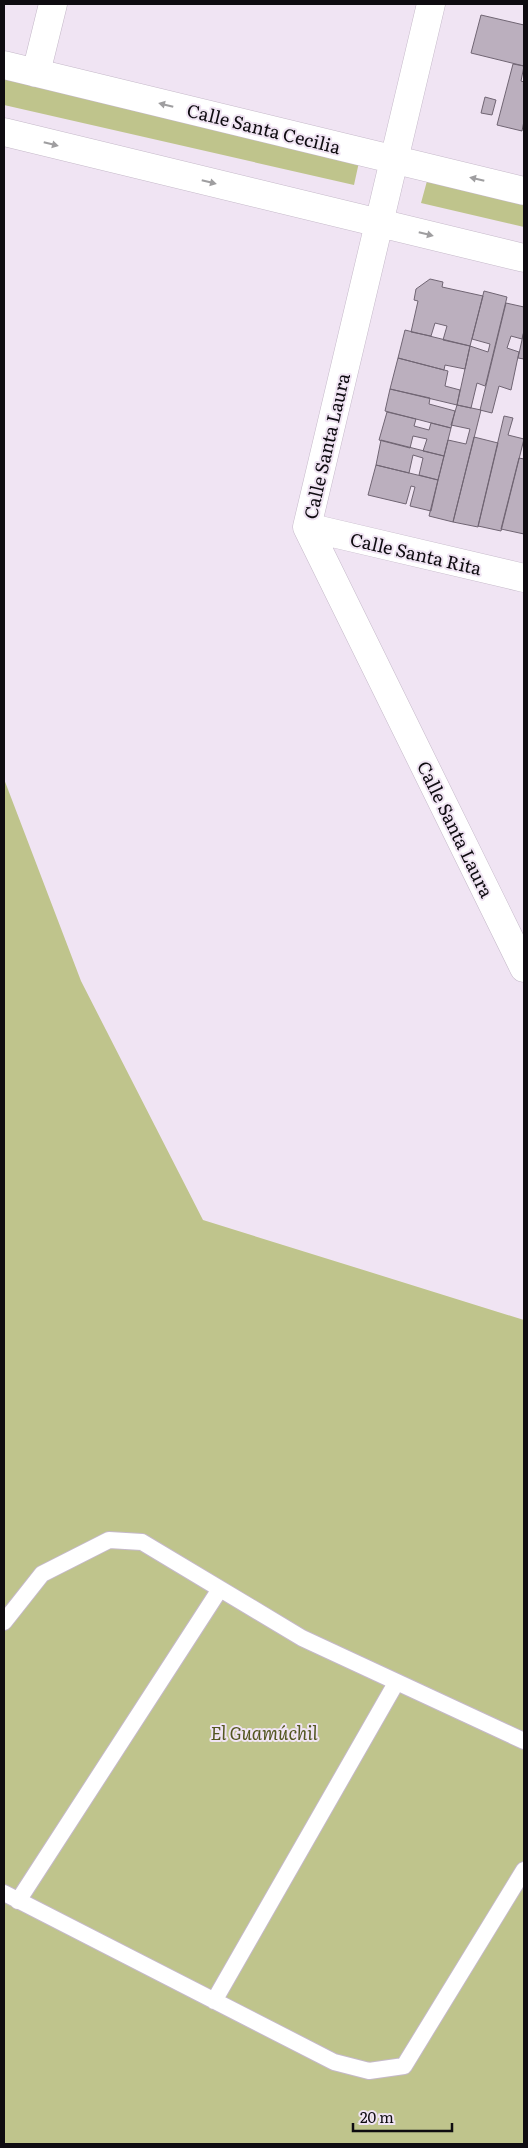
<svg xmlns="http://www.w3.org/2000/svg" width="528" height="2148" font-family="Literata,serif">
<style>
.green{fill:#bfc48c}
.building{fill:#bbafbe;stroke:#706573}
.lines{fill:none;stroke-linecap:round;stroke-linejoin:round}
.service-casing{stroke:#c5b9c9;stroke-width:18}
.minor-casing{stroke:#c5b9c9;stroke-width:29}
.service{stroke:#fff;stroke-width:16}
.minor{stroke:#fff;stroke-width:28}
.oneway{fill:#9f9ea0}
.labels{text-anchor:middle;dominant-baseline:central;stroke-width:4;stroke-linejoin:round;paint-order:stroke}
.street-label{font-size:18px;fill:#0f0c11;stroke:#f0e4f3}
.park-label{font-size:18px;font-style:italic;fill:#525520;stroke:#f0e4f3}
</style>
<rect width="100%" height="100%" fill="#f0e4f3"/>
<path class="green" d="M 4,76 L 359,162 L 354,185 L 4,105 Z
M 427,181 L 524,204 L 524,227 L 421,203 Z
M 4,779 L 81,981 L 203,1220 L 524,1320 L 524,2144 L 4,2144 Z"/>
<path class="building" d="M 481,15 L 524,25 L 524,66 L 471,53 Z
M 513,64 L 524,66 L 521,81 L 524,82 L 524,121 L 522,131 L 497,125 Z
M 485,97 L 496,100 L 492,115 L 481,113 Z
M 430,279 L 443,282 L 442,287 L 483,296 L 470,346 L 443,340 L 447,326 L 435,323 L 431,336 L 411,332 L 418,301 L 414,300 L 416,289 Z
M 484,291 L 507,297 L 486,383 L 485,386 L 477,383 L 471,408 L 457,405 L 470,346 L 488,352 L 490,344 L 472,339 Z
M 506,303 L 524,307 L 524,331 L 522,339 L 511,336 L 507,348 L 519,352 L 511,390 L 499,386 L 492,413 L 480,410 Z
M 405,330 L 470,346 L 465,369 L 445,365 L 444,370 L 398,358 Z
M 524,331 L 524,359 L 518,358 Z
M 398,358 L 448,371 L 445,386 L 460,390 L 457,405 L 390,389 Z
M 390,389 L 430,398 L 429,404 L 455,411 L 451,428 L 385,411 Z
M 457,405 L 481,410 L 453,522 L 429,516 L 448,440 L 466,444 L 470,429 L 451,425 Z
M 387,412 L 416,419 L 414,426 L 429,430 L 431,423 L 451,428 L 444,456 L 423,451 L 427,439 L 413,436 L 410,448 L 379,440 Z
M 504,416 L 513,418 L 508,435 L 524,439 L 501,531 L 478,526 Z
M 474,437 L 498,443 L 478,527 L 453,522 Z
M 381,440 L 444,456 L 438,480 L 419,475 L 423,458 L 413,455 L 409,473 L 376,465 Z
M 519,458 L 524,459 L 524,534 L 501,529 Z
M 376,465 L 438,480 L 431,511 L 410,506 L 415,487 L 411,486 L 406,504 L 368,495 Z"/>
<g class="lines">
<g class="service-casing">
<path id="service" d="M 4,1622 L 42,1574 L 109,1540 L 142,1542 L 302,1638 L 524,1741
M 4,1893 L 334,2062 L 369,2071 L 404,2066 L 524,1870
M 18,1901 L 220,1589
M 214,2001 L 396,1683"/>
</g>
<g class="minor-casing">
<path id="minor" d="M 431,4 L 307,527 L 524,968
M 4,65 L 524,191
M 36,73 L 53,4
M 4,132 L 524,258
M 307,527 L 524,578"/>
</g>
<use href="#service" class="service"/>
<use href="#minor" class="minor"/>
</g>
<defs><path id="oneway-solid" d="M-6-.8H1V-3.2L6.5 0L1 3.2V.8H-6Z" transform="scale(1.25)"/></defs>
<g class="oneway">
<use href="#oneway-solid" transform="translate(166 105) rotate(-166)"/>
<use href="#oneway-solid" transform="translate(51 144) rotate(14)"/>
<use href="#oneway-solid" transform="translate(477 179) rotate(-167)"/>
<use href="#oneway-solid" transform="translate(209 182) rotate(14)"/>
<use href="#oneway-solid" transform="translate(426 234) rotate(14)"/>
</g>
<g class="labels">
<g class="street-label">
<text transform="translate(264 128) rotate(14)">Calle Santa Cecilia</text>
<text transform="translate(326 446) rotate(-77)">Calle Santa Laura</text>
<text transform="translate(416 553) rotate(13)">Calle Santa Rita</text>
<text transform="translate(456 829) rotate(64)">Calle Santa Laura</text>
</g>
<g class="park-label">
<text x="264" y="1732">El Guamúchil</text>
</g>
</g>
<rect width="528" height="2148" fill="none" stroke="#0f0c11" stroke-width="10"/>
<path d="M353 2123v8h99v-8" fill="none" stroke="#0f0c11" stroke-width="2.5"/>
<text x="360" y="2123" font-size="15" fill="#0f0c11" stroke="#f0e4f3" stroke-width="4" paint-order="stroke">20 m</text>
</svg>
